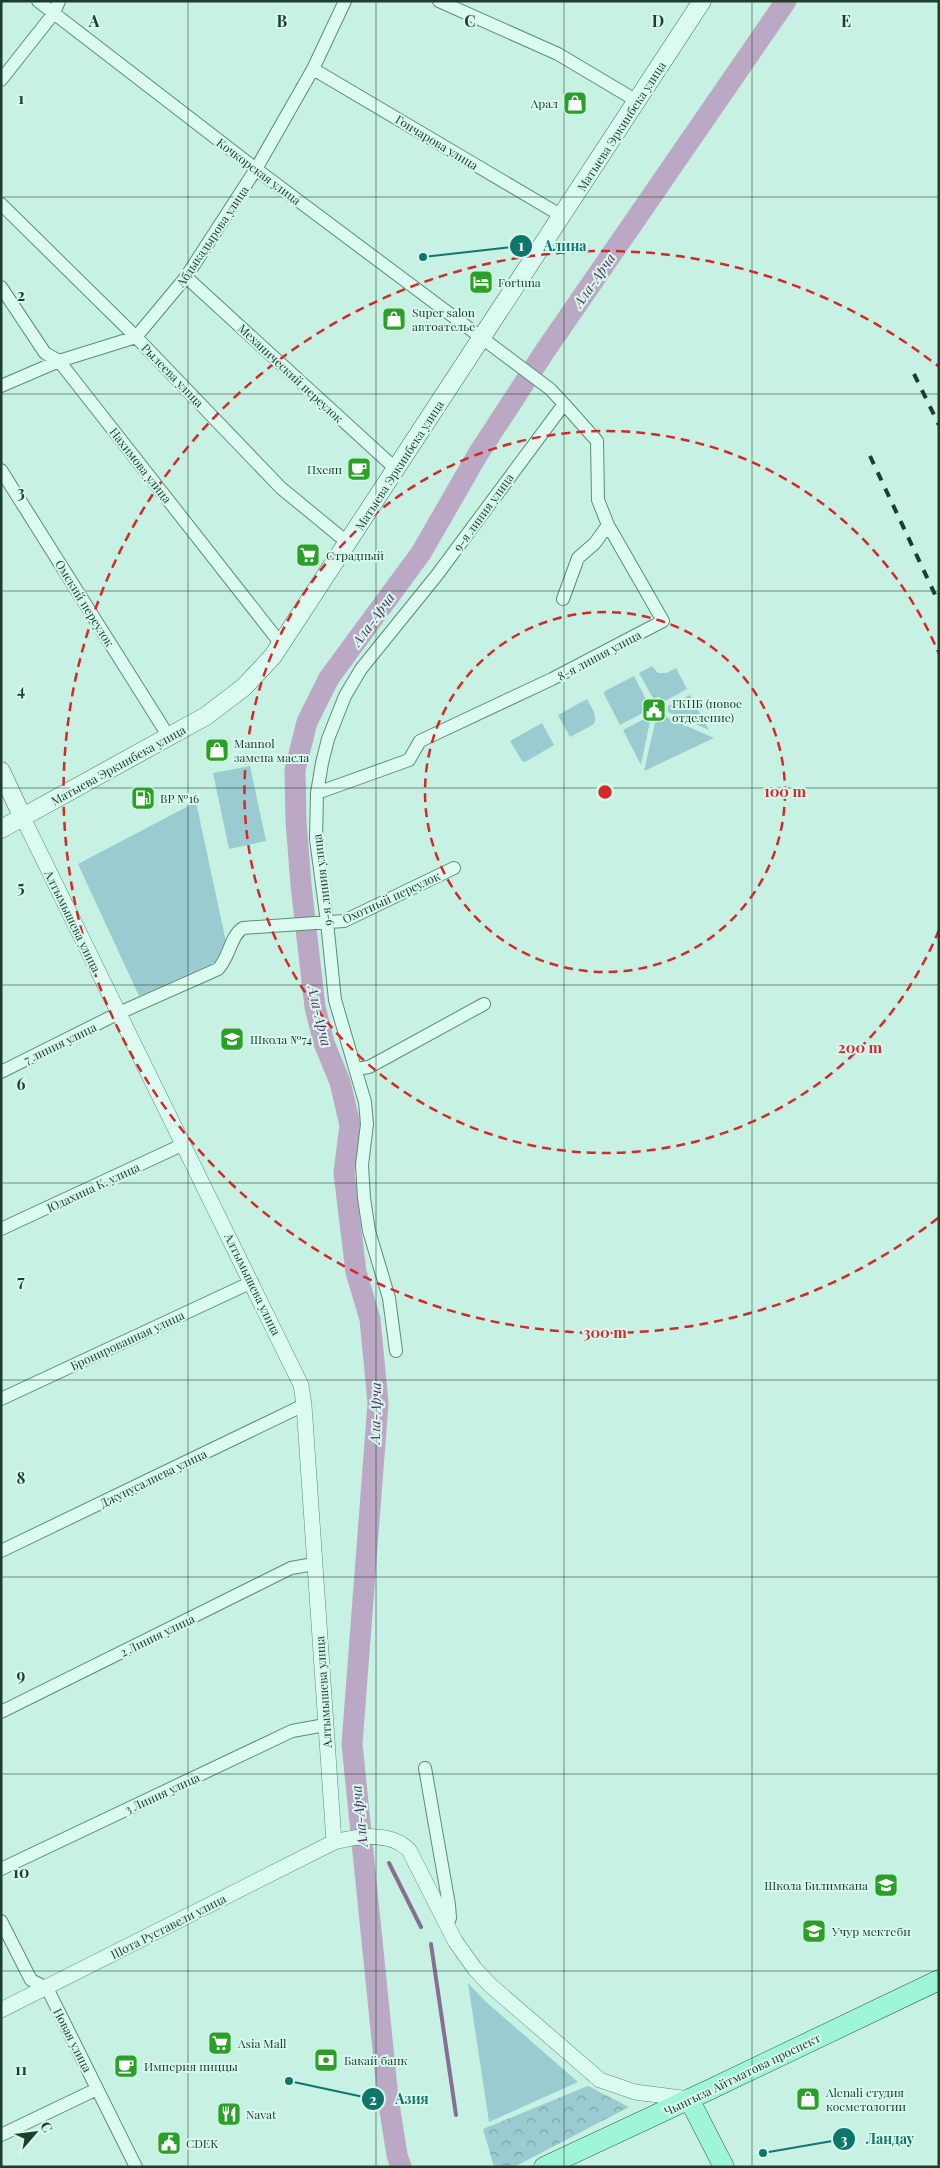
<svg xmlns="http://www.w3.org/2000/svg" width="940" height="2168" font-family="'Playfair Display',serif">
<style>
.green{fill:#99cbd0}
.forest{fill:url(#forest-crowns)}
.lines{fill:none;stroke-linecap:round;stroke-linejoin:round}
.stream{stroke:#896e94;stroke-width:4}
.river{stroke:#bba8c4;stroke-width:21}
.minor-casing{stroke:#5b8e75;stroke-width:14}
.tertiary-casing{stroke:#5b8e75;stroke-width:16}
.secondary-casing{stroke:#3e7056;stroke-width:19}
.primary-casing{stroke:#2f5c43;stroke-width:21}
.minor{stroke:#dbfbf0;stroke-width:12}
.tertiary{stroke:#dbfbf0;stroke-width:15}
.secondary{stroke:#dbfbf0;stroke-width:18}
.primary{stroke:#9ef5d8;stroke-width:20}
.rail{stroke:#1f3d2d;stroke-width:4;stroke-dasharray:9 9;stroke-linecap:butt}
.grid{fill:none;stroke:#1f3d2d;stroke-width:1;stroke-opacity:0.55}
.ring{fill:none;stroke:#d62828;stroke-width:2.5;stroke-dasharray:9 6}
.labels{text-anchor:middle;dominant-baseline:central;stroke-width:4;stroke-linejoin:round;paint-order:stroke}
.poi-label{font-size:12px;fill:#1f3d2d;stroke:#d7f8ed;text-anchor:start}
.street-label{font-size:12px;fill:#1f3d2d;stroke:#d7f8ed}
.water-label{font-size:14px;font-style:italic;fill:#592e5e;stroke:#d7f8ed}
.grid-label{font-size:16px;text-anchor:middle;font-weight:bold;fill:#1f3d2d;stroke:#d7f8ed;stroke-width:4;stroke-linejoin:round;paint-order:stroke}
.centre{fill:#d62828;stroke:#d7f8ed;stroke-width:2.5}
.ring-label{font-size:15px;text-anchor:middle;font-weight:bold;fill:#d62828;stroke:#d7f8ed;stroke-width:4;stroke-linejoin:round;paint-order:stroke}
.leader{fill:none;stroke:#0f766e;stroke-width:2}
.callout-dot{fill:#0f766e;stroke:#d7f8ed;stroke-width:2}
.mark-label{font-size:15px;text-anchor:middle;font-weight:bold;fill:#fff}
.callout-label{font-size:14px;text-anchor:middle;font-weight:bold;fill:#0f766e;stroke:#d7f8ed;stroke-width:4;stroke-linejoin:round;paint-order:stroke}
</style>
<defs>
<pattern id="forest-crowns" width="20" height="18" patternUnits="userSpaceOnUse" patternTransform="scale(1.25)"><rect width="20" height="18" fill="#99cbd0"/><path d="M2 6a3 3 0 1 1 6 0M12 15a3 3 0 1 1 6 0" fill="none" stroke="#7ca6a9"/></pattern>
</defs>
<rect width="100%" height="100%" fill="#c7f1e3"/>
<path class="green" d="M 652,666 L 658,673 L 666,673 L 676,668 L 687,689 L 665,701 L 659,697 L 653,698 L 639,673 Z
M 634,676 L 647,701 L 643,706 L 643,713 L 620,725 L 604,694 L 605,691 Z
M 690,695 L 709,730 L 668,712 L 668,706 Z
M 587,699 C 591,707 598,716 594,724 L 570,737 L 558,715 Z
M 666,717 L 714,738 L 644,771 L 655,723 L 662,721 Z
M 646,718 L 650,721 L 641,765 L 623,730 Z
M 542,723 L 554,745 L 525,762 L 522,761 L 510,741 Z
M 250,766 L 266,841 L 229,849 L 213,773 Z
M 196,802 L 229,956 L 139,996 L 78,864 Z
M 468,1983 L 485,2001 L 578,2082 L 489,2122 Z"/>
<path class="forest" d="M 588,2086 L 629,2107 L 514,2167 L 494,2167 L 483,2129 Z"/>
<g class="lines">
<path class="stream" d="M 389,1863 L 421,1927
M 431,1944 L 456,2115"/>
<path class="river" d="M 401,2167 L 397,2155 L 388,2098 L 352,1744 L 378,1403 L 370,1319 L 356,1272 L 344,1173 L 350,1125 L 340,1082 L 324,1043 L 315,1007 L 301,885 L 296,821 L 295,770 L 307,722 L 329,678 L 421,553 L 478,454 L 545,351 L 786,1"/>
<g class="minor-casing">
<path id="minor" d="M 38,1 L 256,169 L 550,389 L 564,404 L 437,575 L 361,669 L 345,696 L 328,739 L 322,763 L 317,793 L 316,839 L 327,922 L 335,1000 L 365,1102 L 367,1124 L 362,1165 L 364,1198 L 369,1231 L 389,1298 L 396,1351
M 439,1 L 558,54 L 637,101
M 313,69 L 562,216
M 1,80 L 54,13 L 59,1
M 1,204 L 136,337 L 281,488 L 348,543
M 186,277 L 397,470
M 1,287 L 45,353 L 59,361 L 281,644
M 1,386 L 59,361 L 136,337 L 186,277 L 256,169 L 313,69 L 345,1
M 1,470 L 169,737
M 563,599 L 578,558 L 595,543 L 608,525
M 317,793 L 409,760 L 420,741 L 552,679 L 663,621 L 608,525 L 598,500 L 597,441 L 564,404
M 356,1069 L 369,1067 L 484,1004
M 1,1072 L 119,1013 L 218,969 C 230,957 230,936 243,928 L 344,921 L 454,868
M 1,1229 L 184,1144
M 1,1399 L 252,1282
M 1,1551 L 304,1405
M 1,1712 L 291,1568 L 314,1564
M 425,1768 L 449,1905 L 450,1918 L 447,1925
M 1,1869 L 292,1731 L 325,1725
M 1,1921 L 31,1980 L 47,1988 L 136,2167
M 1,2135 L 97,2089"/>
</g>
<g class="tertiary-casing">
<path id="tertiary" d="M 23,818 L 301,1385 L 304,1405 L 334,1842
M 1,2010 L 334,1842 C 358,1836 390,1831 409,1850 L 455,1941 L 475,1969 L 490,1985 L 600,2080 L 635,2092 L 689,2099"/>
</g>
<g class="secondary-casing">
<path id="secondary" d="M 1,771 L 23,818
M 1,829 L 206,716 L 244,687 L 273,656 L 702,1"/>
</g>
<g class="primary-casing">
<path id="primary" d="M 689,2099 L 724,2167
M 544,2167 L 711,2089 L 939,1980"/>
</g>
<use href="#minor" class="minor"/>
<use href="#tertiary" class="tertiary"/>
<use href="#secondary" class="secondary"/>
<use href="#primary" class="primary"/>
<path class="rail" d="M 914,374 L 939,425
M 870,456 L 939,603"/>
</g>
<path class="grid" d="M 188,1 L 188,2167M 376,1 L 376,2167M 564,1 L 564,2167M 752,1 L 752,2167M 1,197 L 939,197M 1,394 L 939,394M 1,591 L 939,591M 1,788 L 939,788M 1,985 L 939,985M 1,1183 L 939,1183M 1,1380 L 939,1380M 1,1577 L 939,1577M 1,1774 L 939,1774M 1,1971 L 939,1971"/>
<g class="ring">
<circle cx="605" cy="792" r="180"/>
<path d="M939 930A361 361 0 1 1 939 654"/>
<path d="M938 1218A541 541 0 1 1 938 366"/>
</g>
<defs>
<g id="shop-square" transform="scale(1.25)"><rect x="-9" y="-9" width="18" height="18" rx="4" fill="#2ba027" stroke="#d7f8ed"/><path d="M-5-2.5h2.3a2.7 3.5 0 0 1 5.4 0H5L5.5 6h-11ZM-1.5-2.5h3a1.5 2.3 0 0 0-3 0Z" fill="#fff"/></g>
<g id="hotel-square" transform="scale(1.25)"><rect x="-9" y="-9" width="18" height="18" rx="4" fill="#2ba027" stroke="#d7f8ed"/><path d="M-6-4.5h1.5V1H6V5H4.5V3h-9V5H-6ZM-4 0a1.8 1.8 0 1 1 3.6 0ZM.5 0V-2.5h3Q6-2.5 6 0Z" fill="#fff"/></g>
<g id="cafe-square" transform="scale(1.25)"><rect x="-9" y="-9" width="18" height="18" rx="4" fill="#2ba027" stroke="#d7f8ed"/><path d="M-5.5-4.5H6V0H3Q3 3.5 0 3.5H-2.5Q-5.5 3.5-5.5 0ZM3-3.2v2h1.7v-2ZM-6 4.5H4V6H-6Z" fill="#fff"/></g>
<g id="supermarket-square" transform="scale(1.25)"><rect x="-9" y="-9" width="18" height="18" rx="4" fill="#2ba027" stroke="#d7f8ed"/><path d="M-6-5.5h2.5l.6 2H6L4.5 2H-2.5L-4.4-4H-6ZM-1.5 3.2a1.3 1.3 0 1 0 .1 0ZM3 3.2a1.3 1.3 0 1 0 .1 0Z" fill="#fff"/></g>
<g id="civic-square" transform="scale(1.25)"><rect x="-9" y="-9" width="18" height="18" rx="4" fill="#2ba027" stroke="#d7f8ed"/><path d="M-.6-6.5H3V-4.5H.6V-3L4-1V1h2V6H-6V1h2V-1L-.6-3ZM-1.2 2.5V6h2.4V2.5Z" fill="#fff"/></g>
<g id="fuel-square" transform="scale(1.25)"><rect x="-9" y="-9" width="18" height="18" rx="4" fill="#2ba027" stroke="#d7f8ed"/><path d="M-5.5-6h7V0h2V4h1.3V-2.5L3-4.5l.8-.8L6-3V5H2.5V1h-1V6h-7ZM-4.2-4.7v3.2H.2V-4.7Z" fill="#fff"/></g>
<g id="school-square" transform="scale(1.25)"><rect x="-9" y="-9" width="18" height="18" rx="4" fill="#2ba027" stroke="#d7f8ed"/><path d="M0-5L7-2L0 1L-7-2ZM-4 1L0 2.5L4 1V4Q0 6-4 4Z" fill="#fff"/></g>
<g id="bank-square" transform="scale(1.25)"><rect x="-9" y="-9" width="18" height="18" rx="4" fill="#2ba027" stroke="#d7f8ed"/><path d="M-6-4H6V4H-6ZM0-2.3a2.3 2.3 0 1 0 0 4.6a2.3 2.3 0 1 0 0-4.6Z" fill="#fff"/></g>
<g id="restaurant-square" transform="scale(1.25)"><rect x="-9" y="-9" width="18" height="18" rx="4" fill="#2ba027" stroke="#d7f8ed"/><path d="M-5-6h1v4h1v-4h1v4h1v-4h1v5L-1.5 .5V6h-2V.5L-5-1ZM5-6V6H3V1.5H1.5Q1.5-4 5-6Z" fill="#fff"/></g>
</defs>
<g fill-rule="evenodd">
<use href="#shop-square" x="575" y="103"/>
<use href="#hotel-square" x="481" y="282"/>
<use href="#shop-square" x="394" y="319"/>
<use href="#cafe-square" x="359" y="469"/>
<use href="#supermarket-square" x="308" y="555"/>
<use href="#civic-square" x="654" y="710"/>
<use href="#shop-square" x="217" y="750"/>
<use href="#fuel-square" x="143" y="798"/>
<use href="#school-square" x="232" y="1039"/>
<use href="#school-square" x="886" y="1885"/>
<use href="#school-square" x="814" y="1931"/>
<use href="#supermarket-square" x="220" y="2043"/>
<use href="#bank-square" x="326" y="2060"/>
<use href="#cafe-square" x="126" y="2066"/>
<use href="#shop-square" x="808" y="2099"/>
<use href="#restaurant-square" x="229" y="2114"/>
<use href="#civic-square" x="169" y="2143"/>
</g>
<g class="labels">
<g class="poi-label">
<text x="558" y="103" text-anchor="end">Арал</text>
<text x="498" y="282">Fortuna</text>
<text x="412" y="312">Super salon<tspan x="412" dy="14">автоателье</tspan></text>
<text x="342" y="469" text-anchor="end">Пхеян</text>
<text x="326" y="555">Страдный</text>
<text x="672" y="703">ГКНБ (новое<tspan x="672" dy="14">отделение)</tspan></text>
<text x="234" y="743">Mannol<tspan x="234" dy="14">замена масла</tspan></text>
<text x="160" y="798">BP №16</text>
<text x="250" y="1039">Школа №74</text>
<text x="868" y="1885" text-anchor="end">Школа Билимкана</text>
<text x="832" y="1931">Учур мектеби</text>
<text x="238" y="2043">Asia Mall</text>
<text x="344" y="2060">Бакай банк</text>
<text x="144" y="2066">Империя пиццы</text>
<text x="826" y="2092">Alenali студия<tspan x="826" dy="14">косметологии</tspan></text>
<text x="246" y="2114">Navat</text>
<text x="186" y="2143">CDEK</text>
</g>
<g class="street-label">
<text transform="translate(621 126) rotate(-57)">Матыева Эркинбека улица</text>
<text transform="translate(437 142) rotate(31)">Гончарова улица</text>
<text transform="translate(259 171) rotate(37)">Кочкорская улица</text>
<text transform="translate(212 236) rotate(-56)">Абдыкадырова улица</text>
<text transform="translate(291 373) rotate(43)">Механический переулок</text>
<text transform="translate(173 375) rotate(46)">Рылеева улица</text>
<text transform="translate(141 465) rotate(52)">Нахимова улица</text>
<text transform="translate(399 465) rotate(-57)">Матыева Эркинбека улица</text>
<text transform="translate(483 512) rotate(-54)">9-я линия улица</text>
<text transform="translate(85 603) rotate(58)">Омский переулок</text>
<text transform="translate(599 655) rotate(-28)">8-я линия улица</text>
<text transform="translate(118 765) rotate(-29)">Матыева Эркинбека улица</text>
<text transform="translate(322 880) rotate(-97)">9-я линия улица</text>
<text transform="translate(391 897) rotate(-25)">Охотный переулок</text>
<text transform="translate(73 921) rotate(64)">Алтымышева улица</text>
<text transform="translate(60 1043) rotate(-26)">7 линия улица</text>
<text transform="translate(93 1187) rotate(-25)">Юдахина К. улица</text>
<text transform="translate(253 1284) rotate(64)">Алтымышева улица</text>
<text transform="translate(127 1340) rotate(-25)">Бронированная улица</text>
<text transform="translate(153 1478) rotate(-26)">Джунусалиева улица</text>
<text transform="translate(157 1635) rotate(-26)">2 Линия улица</text>
<text transform="translate(323 1692) rotate(-94)">Алтымышева улица</text>
<text transform="translate(162 1793) rotate(-25)">3 Линия улица</text>
<text transform="translate(168 1926) rotate(-27)">Шота Руставели улица</text>
<text transform="translate(73 2040) rotate(63)">Новая улица</text>
<text transform="translate(742 2074) rotate(-26)">Чынгыза Айтматова проспект</text>
</g>
<g class="water-label">
<text transform="translate(594 280) rotate(-55)">Ала-Арча</text>
<text transform="translate(373 619) rotate(-54)">Ала-Арча</text>
<text transform="translate(320 1016) rotate(77)">Ала-Арча</text>
<text transform="translate(375 1413) rotate(-89)">Ала-Арча</text>
<text transform="translate(359 1816) rotate(-96)">Ала-Арча</text>
</g>
</g>
<g class="grid-label">
<text x="94" y="27">A</text>
<text x="282" y="27">B</text>
<text x="470" y="27">C</text>
<text x="658" y="27">D</text>
<text x="846" y="27">E</text>
<text x="21" y="104">1</text>
<text x="21" y="301">2</text>
<text x="21" y="498">3</text>
<text x="21" y="696">4</text>
<text x="21" y="893">5</text>
<text x="21" y="1090">6</text>
<text x="21" y="1287">7</text>
<text x="21" y="1484">8</text>
<text x="21" y="1681">9</text>
<text x="21" y="1878">10</text>
<text x="21" y="2075">11</text>
</g>
<circle cx="605" cy="792" r="8" class="centre"/>
<g class="ring-label">
<text x="785" y="797">100 m</text>
<text x="860" y="1053">200 m</text>
<text x="605" y="1338">300 m</text>
</g>
<path class="leader" d="M423 257L521 246M289 2081L373 2099M763 2153L844 2139"/>
<g class="callout-dot">
<circle cx="423" cy="257" r="5"/>
<circle cx="289" cy="2081" r="5"/>
<circle cx="763" cy="2153" r="5"/>
<circle cx="521" cy="246" r="12"/>
<circle cx="373" cy="2099" r="12"/>
<circle cx="844" cy="2139" r="12"/>
</g>
<g class="mark-label">
<text x="521" y="251">1</text>
<text x="373" y="2105">2</text>
<text x="844" y="2145">3</text>
</g>
<g class="callout-label">
<text x="565" y="251">Алина</text>
<text x="412" y="2104">Азия</text>
<text x="890" y="2144">Ландау</text>
</g>
<rect width="940" height="2168" fill="none" stroke="#1f3d2d" stroke-width="5"/>
<g transform="translate(35 2133) rotate(62)" stroke="#d7f8ed" stroke-width="4" paint-order="stroke">
<path d="M0-4L9 19L0 12L-9 19Z" fill="#1f3d2d"/>
<text y="-8" font-size="14" font-weight="bold" text-anchor="middle" fill="#1f3d2d">С</text>
</g>
</svg>
